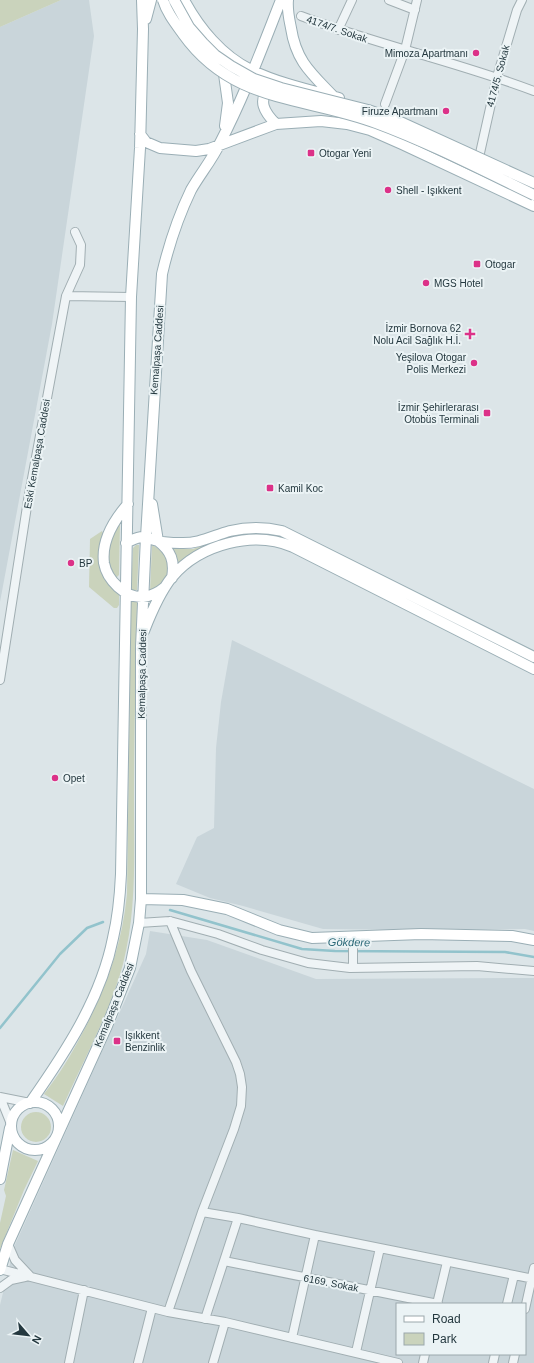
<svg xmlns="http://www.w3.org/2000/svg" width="534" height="1363" font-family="Helvetica,sans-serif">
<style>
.built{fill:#c9d5da;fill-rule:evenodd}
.green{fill:#cad3bc}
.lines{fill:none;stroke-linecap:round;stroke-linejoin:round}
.stream{stroke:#92c3cc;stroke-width:2.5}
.minor-casing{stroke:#a1aeb2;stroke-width:10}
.major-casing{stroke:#9aaeb5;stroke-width:12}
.minor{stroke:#eff4f6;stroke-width:8}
.major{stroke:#fff;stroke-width:10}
.major-bridge-casing{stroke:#9aaeb5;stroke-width:12;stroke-linecap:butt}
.major-bridge{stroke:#fff;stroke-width:10}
.poi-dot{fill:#dc3188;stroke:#ebf3f5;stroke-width:1.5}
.labels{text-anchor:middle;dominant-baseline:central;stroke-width:4;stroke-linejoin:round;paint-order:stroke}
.street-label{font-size:10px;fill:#24383f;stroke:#ebf3f5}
.poi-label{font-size:10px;fill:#24383f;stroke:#ebf3f5;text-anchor:start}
.water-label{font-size:11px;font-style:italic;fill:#2a6877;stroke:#ebf3f5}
</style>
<rect width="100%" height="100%" fill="#dce5e8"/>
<path class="built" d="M 61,0 L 89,0 L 94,36 L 52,324 L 0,602 L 0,27 Z
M 232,640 L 534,789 L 534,931 L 525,929 L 415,930 L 323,929 L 243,906 L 210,898 L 176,884 L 197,837 L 214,828 L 216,748 L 221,702 Z
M 150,931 L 207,940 L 316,979 L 534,978 L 534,1363 L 0,1363 L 0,1305 L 14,1247 L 146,954 ZM 397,1304 L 525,1304 L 525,1354 L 397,1354 Z"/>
<path class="green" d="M 0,0 L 61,0 L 0,27 Z
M 117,522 L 120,522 L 119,575 L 116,578 L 114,578 L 111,574 L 107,553 Z
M 102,531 L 105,537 L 102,550 L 119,593 L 119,605 L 117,608 L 114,608 L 89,587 L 90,539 Z
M 136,545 L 139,545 L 137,590 L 131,590 L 133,548 Z
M 152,545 C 167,551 175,572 161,585 C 159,588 153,590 150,592 Z
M 204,545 L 205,547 L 179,564 L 176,561 L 174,549 L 193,549 Z
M 131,602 L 137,602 C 136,668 134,733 134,799 C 134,854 137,910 123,964 C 110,1013 84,1059 63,1106 L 44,1094 C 59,1075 71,1055 82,1034 C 106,988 122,946 127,894 Z
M21 1127a15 15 0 1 1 30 0a15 15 0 1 1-30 0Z
M 13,1150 L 38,1161 L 24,1190 L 0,1249 L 0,1223 L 6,1196 L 4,1190 Z"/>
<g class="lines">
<path class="stream" d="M 170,910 L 302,949 L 335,951 L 505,952 L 534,957
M 0,1028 L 60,954 L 87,928 L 103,922"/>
<g class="minor-casing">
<path id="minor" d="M 389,0 L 415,10
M 301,16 C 378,45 458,62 534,91
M 338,30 L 352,0
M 385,104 L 405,50 L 417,0
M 480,153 L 497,77 L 517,10 L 522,0
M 66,296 L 131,297
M 0,680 L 28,500 L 66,296 L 80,265 L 81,245 L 75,232
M 139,923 L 170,921 L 218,934 L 262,950 L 308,963 L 350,968 L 477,966 L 534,971
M 353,968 L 353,936
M 0,1097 L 30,1103
M 0,1097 L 11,1124
M 202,1212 L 238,1218 L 315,1235 L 534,1279
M 8,1244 L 15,1260 L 30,1276
M 224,1261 L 438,1304
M 0,1269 L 168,1312 L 225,1322 L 398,1363
M 0,1288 L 11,1280 L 25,1277
M 437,1304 L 447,1262
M 507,1304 L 514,1275
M 525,1309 L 534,1268
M 168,1312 L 202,1212 L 234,1129 L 241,1106 L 242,1087 L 240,1074 L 236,1062 L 191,971 L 170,921
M 205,1319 L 238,1218
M 292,1338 L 315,1235
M 356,1352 L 380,1248
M 69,1363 L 84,1290
M 138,1363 L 152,1308
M 213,1363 L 225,1322
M 423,1363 L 425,1354
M 493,1363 L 495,1354
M 513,1363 L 515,1354"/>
</g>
<g class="major-casing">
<path id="major" d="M 184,0 C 199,28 222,56 251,70 C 278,83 309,90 339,98
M 288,0 C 287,10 289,18 291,28 C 296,61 311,73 333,96
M 146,19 L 151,0
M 223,67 L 228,103 L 225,126
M 271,87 C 256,100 265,113 276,124
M 140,134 L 146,142 L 160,148 L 196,151 L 209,149 L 276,124 L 321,121 L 347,124 L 370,130 L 404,145 L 534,206
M 128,504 C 114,520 101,540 104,563 C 107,580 125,598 143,597 C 152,596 159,592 165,587
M 152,504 L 158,541 C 171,551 175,561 172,578
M 126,543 C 142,534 143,537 158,541 C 165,543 173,543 180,543 C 199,544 212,536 230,531 C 247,527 265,527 282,531 L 534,657
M 144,631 C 151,613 160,592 172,577 C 200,544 254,530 293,547 L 534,669
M 141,899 L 183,900 L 227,909 L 279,930 L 312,938 L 421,934 L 512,936 L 534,940
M11 1126a24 24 0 1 1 48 0a24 24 0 1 1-48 0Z
M 30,1103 C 65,1053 101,999 113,938 C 118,917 120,896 121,874 L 131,297 L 140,148 L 143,29 L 142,0
M 0,1179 L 10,1128
M 0,1270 L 8,1244 L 107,1026 L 130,968 L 139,923 L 141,899 L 141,647 L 146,537 L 162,274 C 169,244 178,217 191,190 C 200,174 212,160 220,143 C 244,97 262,48 281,0"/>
</g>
<use href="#minor" class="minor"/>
<use href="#major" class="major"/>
<g class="major-bridge-casing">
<path id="major-bridge" d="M 163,0 C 167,13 175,23 183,34 C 233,104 304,96 376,123 C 430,143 482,170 534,195
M 174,0 L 189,27 L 203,43 L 215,55 L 231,66 L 254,79 L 281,88 L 368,110 L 396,120 L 534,183"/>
</g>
<use href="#major-bridge" class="major-bridge"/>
</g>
<g class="poi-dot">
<circle cx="476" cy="53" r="4"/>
<circle cx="446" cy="111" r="4"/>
<rect x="307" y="149" width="8" height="8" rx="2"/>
<circle cx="388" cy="190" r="4"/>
<rect x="473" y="260" width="8" height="8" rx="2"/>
<circle cx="426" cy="283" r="4"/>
<path d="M468 328h4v4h4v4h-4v4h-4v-4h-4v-4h4z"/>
<circle cx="474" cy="363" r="4"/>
<rect x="483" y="409" width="8" height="8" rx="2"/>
<rect x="266" y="484" width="8" height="8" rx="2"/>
<circle cx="71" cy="563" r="4"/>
<circle cx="55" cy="778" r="4"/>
<rect x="113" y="1037" width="8" height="8" rx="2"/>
</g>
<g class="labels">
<g class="street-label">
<text transform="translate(337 29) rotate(19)">4174/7. Sokak</text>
<text transform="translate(498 76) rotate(-75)">4174/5. Sokak</text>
<text transform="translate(157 350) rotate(-86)">Kemalpaşa Caddesi</text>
<text transform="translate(37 454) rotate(-80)">Eski Kemalpaşa Caddesi</text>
<text transform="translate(142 674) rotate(-89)">Kemalpaşa Caddesi</text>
<text transform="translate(114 1005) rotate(-68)">Kemalpaşa Caddesi</text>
<text transform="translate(331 1283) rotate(11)">6169. Sokak</text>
</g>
<g class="poi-label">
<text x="468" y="53" text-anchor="end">Mimoza Apartmanı</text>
<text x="438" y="111" text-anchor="end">Firuze Apartmanı</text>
<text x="319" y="153">Otogar Yeni</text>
<text x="396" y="190">Shell - Işıkkent</text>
<text x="485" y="264">Otogar</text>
<text x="434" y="283">MGS Hotel</text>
<text x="461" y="328" text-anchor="end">İzmir Bornova 62<tspan x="461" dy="12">Nolu Acil Sağlık H.İ.</tspan></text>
<text x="466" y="357" text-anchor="end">Yeşilova Otogar<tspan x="466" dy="12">Polis Merkezi</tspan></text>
<text x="479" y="407" text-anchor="end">İzmir Şehirlerarası<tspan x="479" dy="12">Otobüs Terminali</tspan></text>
<text x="278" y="488">Kamil Koc</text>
<text x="79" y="563">BP</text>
<text x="63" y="778">Opet</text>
<text x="125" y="1035">Işıkkent<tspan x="125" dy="12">Benzinlik</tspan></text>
</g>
<g class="water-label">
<text transform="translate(349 942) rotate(1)">Gökdere</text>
</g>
</g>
<rect x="396" y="1303" width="130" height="52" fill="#ebf3f5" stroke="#9ba8ac"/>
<rect x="404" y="1316" width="20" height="6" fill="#ffffff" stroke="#9ba8ac"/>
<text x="432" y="1323" font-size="12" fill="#24383f">Road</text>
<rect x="404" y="1333" width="20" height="12" fill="#cad3bc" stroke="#9ba8ac"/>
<text x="432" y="1343" font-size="12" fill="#24383f">Park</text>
<g transform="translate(28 1335) rotate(118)" stroke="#ebf3f5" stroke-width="3" paint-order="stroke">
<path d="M0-3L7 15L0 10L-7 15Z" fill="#24383f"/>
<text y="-6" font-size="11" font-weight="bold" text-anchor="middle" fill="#24383f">N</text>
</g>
</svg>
